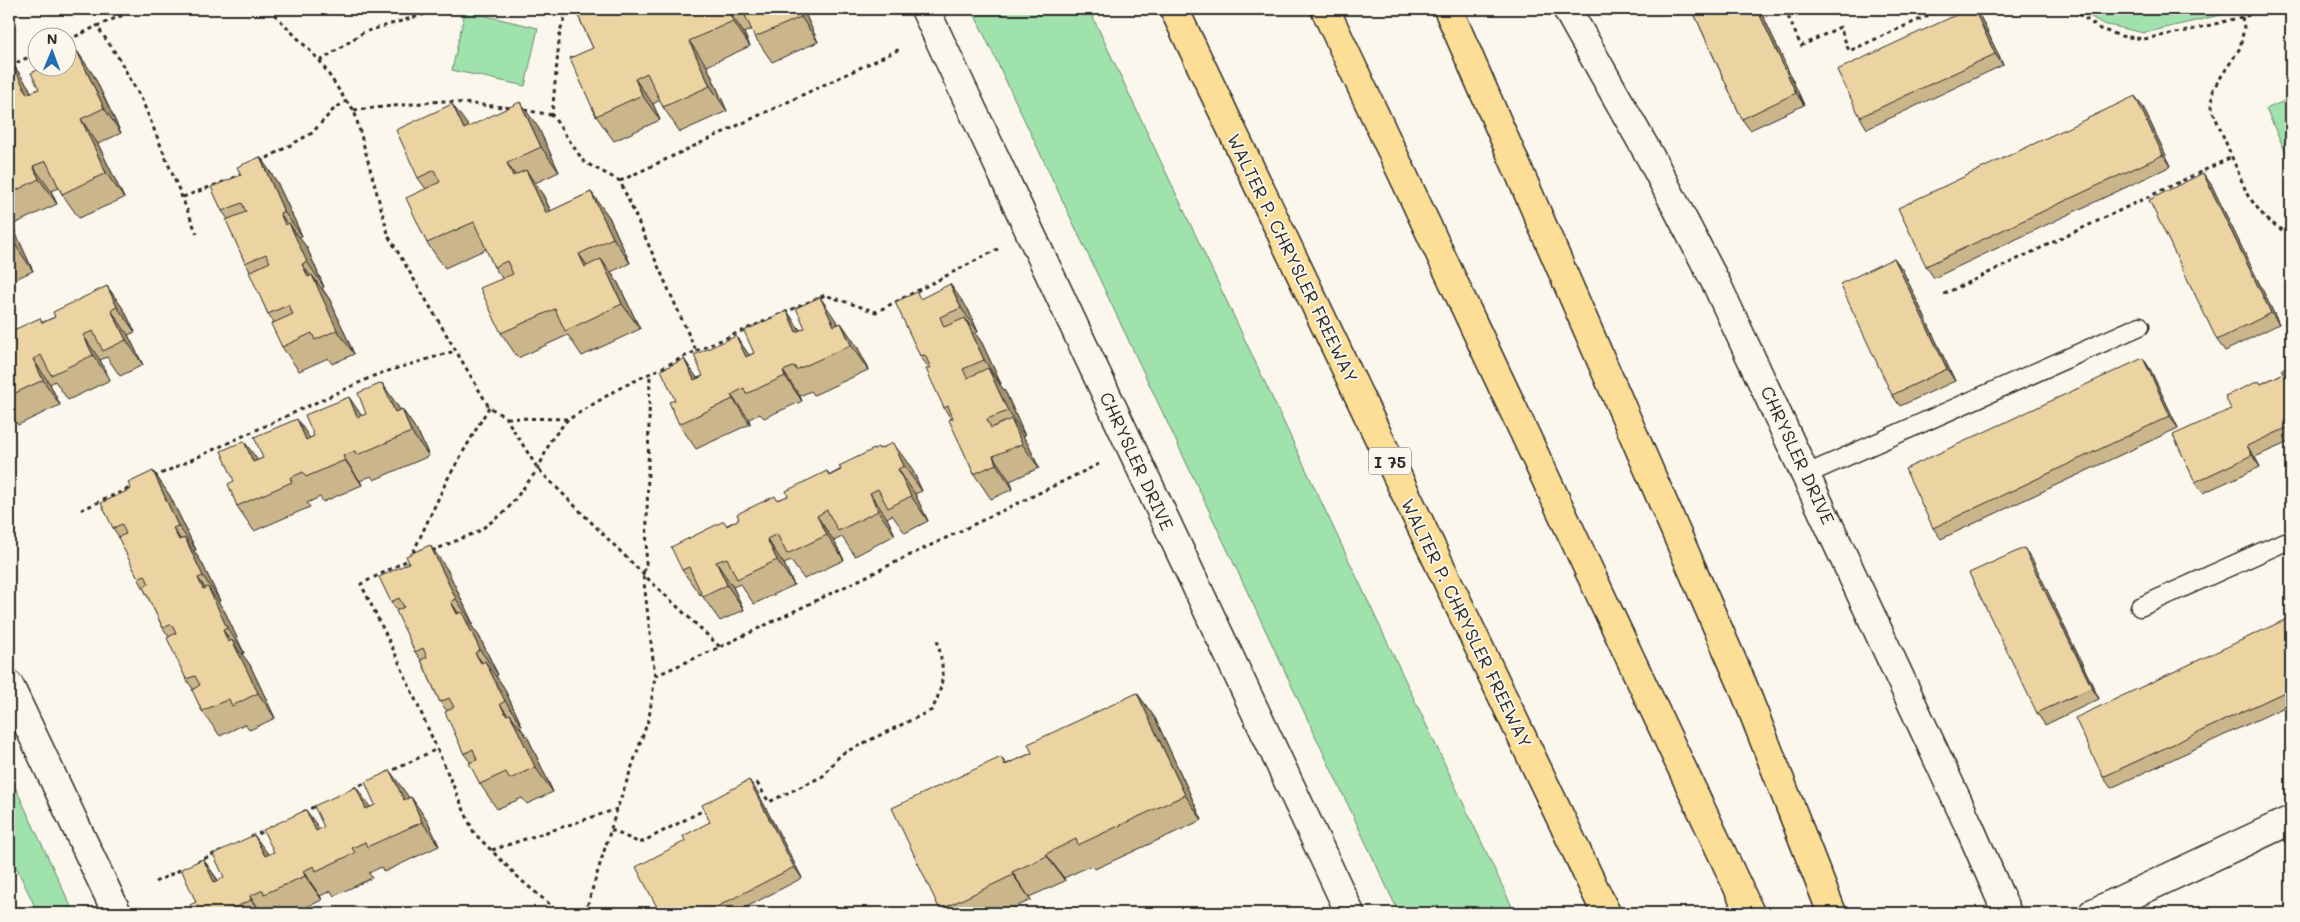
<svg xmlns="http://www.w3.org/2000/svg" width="2300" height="922" font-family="Mali,sans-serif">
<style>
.green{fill:#a0e2ac;stroke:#66866c}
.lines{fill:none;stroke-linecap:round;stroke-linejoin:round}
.lane-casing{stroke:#2b2b2b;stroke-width:21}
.street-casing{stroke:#2b2b2b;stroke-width:31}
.secondary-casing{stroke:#2b2b2b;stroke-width:31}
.highway-casing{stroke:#2b2b2b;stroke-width:31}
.path{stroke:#2b2b2b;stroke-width:3;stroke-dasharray:4 4;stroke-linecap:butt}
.lane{stroke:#fbf7ec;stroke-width:18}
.street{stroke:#fbf7ec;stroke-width:28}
.secondary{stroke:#fbf7ec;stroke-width:28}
.highway{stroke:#fdde96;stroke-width:28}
.wall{fill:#cbb58b;stroke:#2b2b2b}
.shaded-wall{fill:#a59471;stroke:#2b2b2b}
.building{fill:#ecd3a2;stroke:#2b2b2b}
.labels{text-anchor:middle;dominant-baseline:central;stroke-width:4;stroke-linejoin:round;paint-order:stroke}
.shield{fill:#fbf7ec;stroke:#696865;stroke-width:1}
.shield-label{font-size:16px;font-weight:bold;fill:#2b2b2b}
.street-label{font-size:18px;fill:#2b2b2b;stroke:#fbf7ec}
</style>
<rect width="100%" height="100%" fill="#fbf7ec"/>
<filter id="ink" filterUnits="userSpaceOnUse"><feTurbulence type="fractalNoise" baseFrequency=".02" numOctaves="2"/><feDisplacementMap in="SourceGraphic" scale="10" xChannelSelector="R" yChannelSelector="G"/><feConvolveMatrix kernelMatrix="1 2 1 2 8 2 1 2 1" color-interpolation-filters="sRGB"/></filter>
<g filter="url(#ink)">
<path class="green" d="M 972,9 L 1089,9 L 1515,913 L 1399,913 Z
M 2078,9 L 2246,9 L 2144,33 L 2103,24 Z
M 465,11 L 538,28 L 525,86 L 452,70 Z
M 2291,98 L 2291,97 L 2291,164 L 2266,109 Z
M 9,774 L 74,913 L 38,913 L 9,852 Z"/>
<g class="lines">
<g class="lane-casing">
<path id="lane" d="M 1807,474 L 2140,326
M 2140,607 L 2284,542 L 2291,544"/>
</g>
<g class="street-casing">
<path id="street" d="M 2093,913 L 2291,820"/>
</g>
<g class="secondary-casing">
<path id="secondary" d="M 925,9 L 1350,913
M 1567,9 L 1652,160 L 1717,285 L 1969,826 L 2007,913
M 9,685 L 117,913"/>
</g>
<g class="highway-casing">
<path id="highway" d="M 1174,9 L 1606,913
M 1325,9 L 1750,913
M 1448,9 L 1743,686 L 1832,913"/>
</g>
<path class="path" d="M 137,9 L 97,26 L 118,57 L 142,100 L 197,234
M 269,9 L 320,61 L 346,101 L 354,110 L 389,237 L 489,407 L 506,418 L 538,469 L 643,574 L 720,647
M 1785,9 L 1801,46 L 1840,27 L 1849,51 L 1943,9
M 2072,9 L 2100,29 L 2121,36 L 2144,39 L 2187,31 L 2273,9
M 2242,17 L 2244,28 L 2240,48 L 2213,89 L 2212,109 L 2248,196 L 2267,220 L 2287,233 L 2291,234
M 68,40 L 97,26
M 320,61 L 364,32 L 442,9
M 9,66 L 38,53
M 354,110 L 442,101 L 513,108
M 524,110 L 552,115
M 260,162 L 312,133 L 333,110 L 346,101
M 232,179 L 243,172
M 620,181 L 902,48
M 183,197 L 226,181
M 1944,294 L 2232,157
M 696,351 L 825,295 L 876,312 L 998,249
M 489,407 L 447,480 L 410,559 L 361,584 L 394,651 L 474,833 L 522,881 L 560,913
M 507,418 L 569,419 L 618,389 L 696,351 L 620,181 L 584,162 L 552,115 L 560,31 L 568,9
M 154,477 L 378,374 L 455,351
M 81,510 L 132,487
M 432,551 L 479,531 L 506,511 L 538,469 L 551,440 L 568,419
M 655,676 L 720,647 L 1099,464
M 387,773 L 437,749
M 750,787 L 757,783 L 769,802 L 823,776 L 841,754 L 932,710 C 946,681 944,669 937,639
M 353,789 L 367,782
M 303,812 L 318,805
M 611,830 L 640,843 L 706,809
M 251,837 L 266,830
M 492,850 L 617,809
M 197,862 L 216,853
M 155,882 L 184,868
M 585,913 L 617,809 L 649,718 L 655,676 L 643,574 L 646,564 L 650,374"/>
<use href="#lane" class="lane"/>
<use href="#street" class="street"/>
<use href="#secondary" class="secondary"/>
<use href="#highway" class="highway"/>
</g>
<path class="wall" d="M 575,9 L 803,9 L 818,42 L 772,62 L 755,37 L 752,29 L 744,33 L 750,46 L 707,66 L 727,111 L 680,132 L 663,107 L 660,100 L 653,104 L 660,120 L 614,141 L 596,116 L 593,48 Z
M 1692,9 L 1760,9 L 1804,105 L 1750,130 L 1742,119 Z
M 1981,18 L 2003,65 L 1867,129 L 1860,117 Z
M 77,51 L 94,76 L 121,133 L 98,144 L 124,198 L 79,218 L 62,194 L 59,188 L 51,191 L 57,204 L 12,225 L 33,271 L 9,282 L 9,62 L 28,86 L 31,92 L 39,89 Z
M 2143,107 L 2171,166 L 1934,278 L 1926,266 Z
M 469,127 L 538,127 L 559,172 L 535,183 L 543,195 L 551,211 L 591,192 L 609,217 L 630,263 L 611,272 L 618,283 L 640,329 L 582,356 L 568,335 L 518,358 L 501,333 L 502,278 L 494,267 L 486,249 L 445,268 L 427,243 L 426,189 L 418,178 Z
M 260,157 L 277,182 L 302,236 L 299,237 L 307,248 L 324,287 L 322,288 L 330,300 L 354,354 L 332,364 L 328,358 L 299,371 L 282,347 L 274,322 L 268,314 L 250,271 L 245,263 L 228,219 L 222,211 L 241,175 Z
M 2211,184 L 2279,324 L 2225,351 L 2217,340 Z
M 1894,258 L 1902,269 L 1955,381 L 1900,406 L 1892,395 Z
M 107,286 L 124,310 L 135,332 L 128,335 L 143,365 L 120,376 L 107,357 L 100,360 L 110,380 L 68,400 L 55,381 L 50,384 L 60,405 L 18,425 L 9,412 L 9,332 L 43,322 L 55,317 Z
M 921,298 L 968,309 L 978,332 L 976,334 L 982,343 L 1001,384 L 1000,385 L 1006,393 L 1025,436 L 1023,436 L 1028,444 L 1039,468 L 1010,481 L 1013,489 L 991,499 L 974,474 L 951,419 L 944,408 L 929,368 L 920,356 Z
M 787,311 L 800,330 L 837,322 L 838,324 L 841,323 L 858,348 L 868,370 L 814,395 L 811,391 L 800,396 L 802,401 L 764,418 L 760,414 L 749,419 L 750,424 L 696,449 L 679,424 L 675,400 L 684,359 L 697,378 L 703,376 L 736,336 L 749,355 L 754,353 Z
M 2143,358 L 2150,369 L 2178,428 L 1941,539 L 1933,528 Z
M 2291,364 L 2291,441 L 2255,457 L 2260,467 L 2203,493 L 2195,482 L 2231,409 L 2261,384 L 2284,373 Z
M 382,383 L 400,410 L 402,409 L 419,434 L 429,456 L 374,480 L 371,476 L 360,481 L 362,485 L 323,502 L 320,497 L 307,503 L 310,507 L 254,531 L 237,506 L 234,481 L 258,460 L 366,414 Z
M 879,449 L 911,467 L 922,491 L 915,494 L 928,521 L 905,533 L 892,515 L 887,518 L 895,535 L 855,556 L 842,537 L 834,541 L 844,560 L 804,579 L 791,561 L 784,564 L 794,585 L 754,604 L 740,584 L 733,587 L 744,610 L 720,621 L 701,594 L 700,595 L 682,570 L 727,525 L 788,496 L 827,471 L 830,475 Z
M 153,471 L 170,496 L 196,550 L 194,551 L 202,563 L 220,601 L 218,602 L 225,612 L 244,653 L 242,654 L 250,665 L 275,718 L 250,730 L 245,724 L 220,736 L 202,711 L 193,689 L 186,679 L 169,637 L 163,628 L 143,587 L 138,578 L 119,537 L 113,528 L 131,489 Z
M 2032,559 L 2099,699 L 2045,725 L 2037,713 Z
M 447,569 L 473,624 L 471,625 L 479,636 L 498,675 L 496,676 L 503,686 L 522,726 L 520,727 L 528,738 L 553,792 L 527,804 L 522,798 L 497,809 L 480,784 L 471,763 L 464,754 L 447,711 L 440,702 L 421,660 L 415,652 L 397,611 L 391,602 Z
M 2291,617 L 2291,704 L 2111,788 L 2103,777 Z
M 1137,693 L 1155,718 L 1202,820 L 1095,869 L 1092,865 L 1064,878 L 1065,881 L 1029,897 L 1031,900 L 1002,913 L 943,913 L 940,910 L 1001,757 L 1006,764 L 1032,753 Z
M 757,791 L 802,878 L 735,913 L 660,913 L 685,841 L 710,822 Z
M 408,796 L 409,798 L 411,797 L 428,822 L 439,846 L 384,872 L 381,867 L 369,873 L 372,878 L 334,896 L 331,891 L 320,896 L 322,900 L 294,913 L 194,913 L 203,859 L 218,880 L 320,829 L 370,807 Z"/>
<path class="shaded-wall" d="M 727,9 L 744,33 L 750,46 L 733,21 Z
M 797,9 L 803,9 L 818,42 L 801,17 Z
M 1757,9 L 1760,9 L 1804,105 L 1796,93 Z
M 1974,9 L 1981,18 L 2003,65 L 1995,54 Z
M 689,41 L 707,66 L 727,111 L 710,86 Z
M 77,51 L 94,76 L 121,133 L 104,108 Z
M 11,61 L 28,86 L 44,119 L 27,94 Z
M 635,79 L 653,104 L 660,120 L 642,95 Z
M 2135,96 L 2143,107 L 2171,166 L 2163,155 Z
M 520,102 L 538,127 L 559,172 L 541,147 Z
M 452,104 L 470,128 L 464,129 Z
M 81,119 L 98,144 L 124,198 L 106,173 Z
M 260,157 L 277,182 L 302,236 L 284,212 Z
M 507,163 L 524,188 L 513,176 Z
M 33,166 L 51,191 L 57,204 L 39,179 Z
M 526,170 L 543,195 L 563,238 L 546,213 Z
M 2203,173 L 2211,184 L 2279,324 L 2271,313 Z
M 591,192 L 609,217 L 630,263 L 613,238 Z
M 280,213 L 295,235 L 289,223 L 307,248 L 324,287 L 307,262 L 285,225 Z
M 9,221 L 12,225 L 33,271 L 16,246 L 9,231 Z
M 579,254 L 597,279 L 585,267 Z
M 1894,258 L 1902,269 L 1955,381 L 1947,369 Z
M 601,259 L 618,283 L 640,329 L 622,304 Z
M 302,264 L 317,285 L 312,275 L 330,300 L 354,354 L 337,330 L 308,277 Z
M 950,284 L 968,309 L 978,332 L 961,308 Z
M 107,286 L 124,310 L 135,332 L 117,307 Z
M 820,297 L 837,322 L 848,346 L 834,326 Z
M 111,310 L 128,335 L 143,365 L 126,340 Z
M 787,311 L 804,336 L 796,332 Z
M 965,318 L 982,343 L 1001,384 L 984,360 Z
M 841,323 L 858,348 L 868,370 L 851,345 Z
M 83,335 L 100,360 L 110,380 L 93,355 Z
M 736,336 L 753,361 L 746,357 Z
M 2143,358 L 2150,369 L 2178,428 L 2170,416 Z
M 33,359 L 50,384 L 60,405 L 43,380 Z
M 684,359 L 701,384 L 694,380 Z
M 988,368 L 1006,393 L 1025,436 L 1008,411 Z
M 783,371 L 800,396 L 802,401 L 785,376 Z
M 382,383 L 399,408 L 410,432 L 395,412 Z
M 731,395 L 749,419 L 750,424 L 733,399 Z
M 349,397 L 366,422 L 357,417 Z
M 402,409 L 419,434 L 429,456 L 411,432 Z
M 297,419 L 314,444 L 306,440 Z
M 1011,419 L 1028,444 L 1039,468 L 1022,444 Z
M 244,441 L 262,466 L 253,462 Z
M 893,443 L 911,467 L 922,491 L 904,466 Z
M 2247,446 L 2255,457 L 2260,467 L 2252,455 Z
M 343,456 L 360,481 L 362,485 L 345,460 Z
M 993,456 L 1010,481 L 1013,489 L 996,464 Z
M 898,469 L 915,494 L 928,521 L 911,496 Z
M 153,471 L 170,496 L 196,550 L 178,526 Z
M 870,493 L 887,518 L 895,535 L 878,511 Z
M 817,516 L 834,541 L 844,560 L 827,535 Z
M 173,528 L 190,553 L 179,540 Z
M 185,538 L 202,563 L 220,601 L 203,576 Z
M 767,539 L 784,564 L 794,585 L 777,560 Z
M 430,545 L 447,569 L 473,624 L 456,599 Z
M 2024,548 L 2032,559 L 2099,699 L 2092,688 Z
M 716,562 L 733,587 L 744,610 L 727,585 Z
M 198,578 L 215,602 L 208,587 L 225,612 L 244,653 L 227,628 L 203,589 Z
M 451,602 L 468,627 L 457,614 Z
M 462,612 L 479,636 L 498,675 L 480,650 Z
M 223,630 L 239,653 L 232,640 L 250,665 L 275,718 L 258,693 L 228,642 Z
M 475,653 L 493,677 L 485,661 L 503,686 L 522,726 L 505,701 Z
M 1137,693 L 1155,718 L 1202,820 L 1185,795 Z
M 500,704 L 517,728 L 510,714 L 528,738 L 553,792 L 535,767 Z
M 390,771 L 408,796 L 420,822 L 404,800 Z
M 749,780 L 757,791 L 802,878 L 794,867 Z
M 356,787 L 373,811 L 366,809 Z
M 411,797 L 428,822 L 439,846 L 422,822 Z
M 306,810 L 324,835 L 316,831 Z
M 254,835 L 272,859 L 265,856 Z
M 1046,854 L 1064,878 L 1065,881 L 1047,856 Z
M 203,859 L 220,884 L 214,882 Z
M 303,871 L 320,896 L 322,900 L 305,876 Z
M 1012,872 L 1029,897 L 1031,900 L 1013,875 Z
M 250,896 L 262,913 L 261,913 L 251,900 Z"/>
<path class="building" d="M 575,9 L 727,9 L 733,21 L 689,41 L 710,86 L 663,107 L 647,73 L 635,79 L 642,95 L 596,116 L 570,58 L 593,48 Z
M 742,9 L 797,9 L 801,17 L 755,37 Z
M 1692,9 L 1757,9 L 1796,93 L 1742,119 Z
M 1969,9 L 1974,9 L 1995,54 L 1860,117 L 1837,70 Z
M 77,51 L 104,108 L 81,119 L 106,173 L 62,194 L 46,161 L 33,166 L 39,179 L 9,194 L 9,62 L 11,61 L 27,94 L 39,89 L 31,73 L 42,68 L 68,68 L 68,56 Z
M 2135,96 L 2163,155 L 1926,266 L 1898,208 Z
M 520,102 L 541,147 L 507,163 L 513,176 L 526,170 L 546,213 L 591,192 L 613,238 L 579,254 L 585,267 L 601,259 L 622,304 L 565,331 L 555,309 L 501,333 L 480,288 L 513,274 L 507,261 L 494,267 L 474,222 L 427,243 L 406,198 L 440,182 L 434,170 L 418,178 L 396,130 L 452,104 L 464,129 Z
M 260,157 L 284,212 L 280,213 L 285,225 L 289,223 L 307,262 L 302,264 L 308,277 L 312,275 L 337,330 L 315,340 L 312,333 L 282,347 L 271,324 L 293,314 L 288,305 L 268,314 L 249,272 L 270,262 L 266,254 L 245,263 L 226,220 L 246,212 L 242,203 L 222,211 L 211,187 L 241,175 L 237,167 Z
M 2203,173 L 2271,313 L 2217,340 L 2149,200 Z
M 9,231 L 16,246 L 9,249 Z
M 1894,258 L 1947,369 L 1892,395 L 1840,284 Z
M 950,284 L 961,308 L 940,317 L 944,327 L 965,318 L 984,360 L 963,369 L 967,378 L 988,368 L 1008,411 L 987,419 L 991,428 L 1011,419 L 1022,444 L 993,456 L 996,464 L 974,474 L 949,420 L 953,418 L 948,406 L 944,408 L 926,369 L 931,368 L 925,355 L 920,356 L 895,302 L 917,292 L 920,299 Z
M 107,286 L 117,307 L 111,310 L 126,340 L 103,351 L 93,331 L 83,335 L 93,355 L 51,375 L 41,355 L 33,359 L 43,380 L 9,396 L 9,332 L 40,318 L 42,323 L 55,317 L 53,312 Z
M 820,297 L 834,326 L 841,323 L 851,345 L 796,370 L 795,366 L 783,371 L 785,376 L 746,394 L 744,388 L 731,395 L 733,399 L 679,424 L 669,402 L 675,400 L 661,370 L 684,359 L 694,380 L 703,376 L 694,355 L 736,336 L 746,357 L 754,353 L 744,331 L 787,311 L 796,332 L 805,328 L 796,308 Z
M 2143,358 L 2170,416 L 1933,528 L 1905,469 Z
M 2291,364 L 2291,426 L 2247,446 L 2252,455 L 2195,482 L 2173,435 L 2231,409 L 2225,396 L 2259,381 L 2261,384 L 2284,373 L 2282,369 Z
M 382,383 L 395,412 L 402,409 L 411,432 L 357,455 L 355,451 L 343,456 L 345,460 L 306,477 L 303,472 L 290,478 L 292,482 L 237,506 L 228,484 L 234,481 L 221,451 L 244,441 L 253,462 L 263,458 L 254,437 L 297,419 L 306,440 L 314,436 L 305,415 L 349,397 L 357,417 L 366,414 L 358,393 Z
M 893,443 L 904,466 L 898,469 L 911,496 L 888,508 L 878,489 L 870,493 L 878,511 L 838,531 L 827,510 L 817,516 L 827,535 L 787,554 L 777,534 L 767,539 L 777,560 L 737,579 L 727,558 L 716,562 L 727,585 L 703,597 L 689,567 L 682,570 L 671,547 L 724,521 L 727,526 L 739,519 L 737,514 L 775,496 L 777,500 L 788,496 L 786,491 L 827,471 L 829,476 L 841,470 L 839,466 L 878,447 L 879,449 Z
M 153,471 L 178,526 L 173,528 L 179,540 L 185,538 L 203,576 L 198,578 L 203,589 L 208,587 L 227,628 L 223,630 L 228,642 L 232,640 L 258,693 L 232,706 L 229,699 L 202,711 L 192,690 L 200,685 L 195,676 L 186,679 L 167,638 L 176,633 L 171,624 L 163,628 L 143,587 L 149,584 L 145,575 L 138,578 L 118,537 L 126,534 L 122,524 L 113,528 L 101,503 L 131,489 L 128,483 Z
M 430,545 L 456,599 L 451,602 L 457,614 L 462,612 L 480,650 L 475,653 L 481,663 L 485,661 L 505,701 L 500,704 L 506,715 L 510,714 L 535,767 L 510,779 L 506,772 L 480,784 L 469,763 L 477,760 L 473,749 L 464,754 L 445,712 L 454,707 L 449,698 L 440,702 L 421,660 L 427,657 L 423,648 L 415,652 L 396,611 L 404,607 L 399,598 L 391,602 L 379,577 L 409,563 L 406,556 Z
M 2024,548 L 2092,688 L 2037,713 L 1969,573 Z
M 2291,617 L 2291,689 L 2103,777 L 2075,718 Z
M 1137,693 L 1185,795 L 1078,845 L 1076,839 L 1046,854 L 1047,856 L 1012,872 L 1013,875 L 940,910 L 892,808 L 1001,757 L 1005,765 L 1032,753 L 1028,744 Z
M 390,771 L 404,800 L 411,797 L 422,822 L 367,847 L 365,842 L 352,848 L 355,853 L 316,871 L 314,866 L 303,871 L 305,876 L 264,894 L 263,890 L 250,896 L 251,900 L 223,913 L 194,913 L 190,905 L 196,902 L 181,869 L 203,859 L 214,882 L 224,877 L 213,854 L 254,835 L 265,856 L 274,852 L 263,830 L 306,810 L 316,831 L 324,827 L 314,806 L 356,787 L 366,809 L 375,805 L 365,782 Z
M 749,780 L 794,867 L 705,913 L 660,913 L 636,867 L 685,841 L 683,836 L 710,822 L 702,805 Z"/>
</g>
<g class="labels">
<rect class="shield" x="1369" y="447.5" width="42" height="27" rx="4"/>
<g class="shield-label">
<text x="1390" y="461">I 75</text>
</g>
<g class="street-label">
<text transform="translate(1293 258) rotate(64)">WALTER P. CHRYSLER FREEWAY</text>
<text transform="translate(1798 455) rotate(65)">CHRYSLER DRIVE</text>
<text transform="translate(1137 461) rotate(65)">CHRYSLER DRIVE</text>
<text transform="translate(1467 623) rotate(64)">WALTER P. CHRYSLER FREEWAY</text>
</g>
</g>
<rect width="2300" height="922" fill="none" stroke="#fbf7ec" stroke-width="30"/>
<rect x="15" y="15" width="2270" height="892" fill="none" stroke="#2b2b2b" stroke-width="2" filter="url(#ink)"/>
<g transform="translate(52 52) rotate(1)"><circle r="24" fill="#fbf7ec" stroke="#a8a59f"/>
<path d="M0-4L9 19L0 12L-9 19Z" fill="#1f6fb2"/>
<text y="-8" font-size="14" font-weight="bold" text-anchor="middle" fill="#2b2b2b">N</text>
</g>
</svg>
